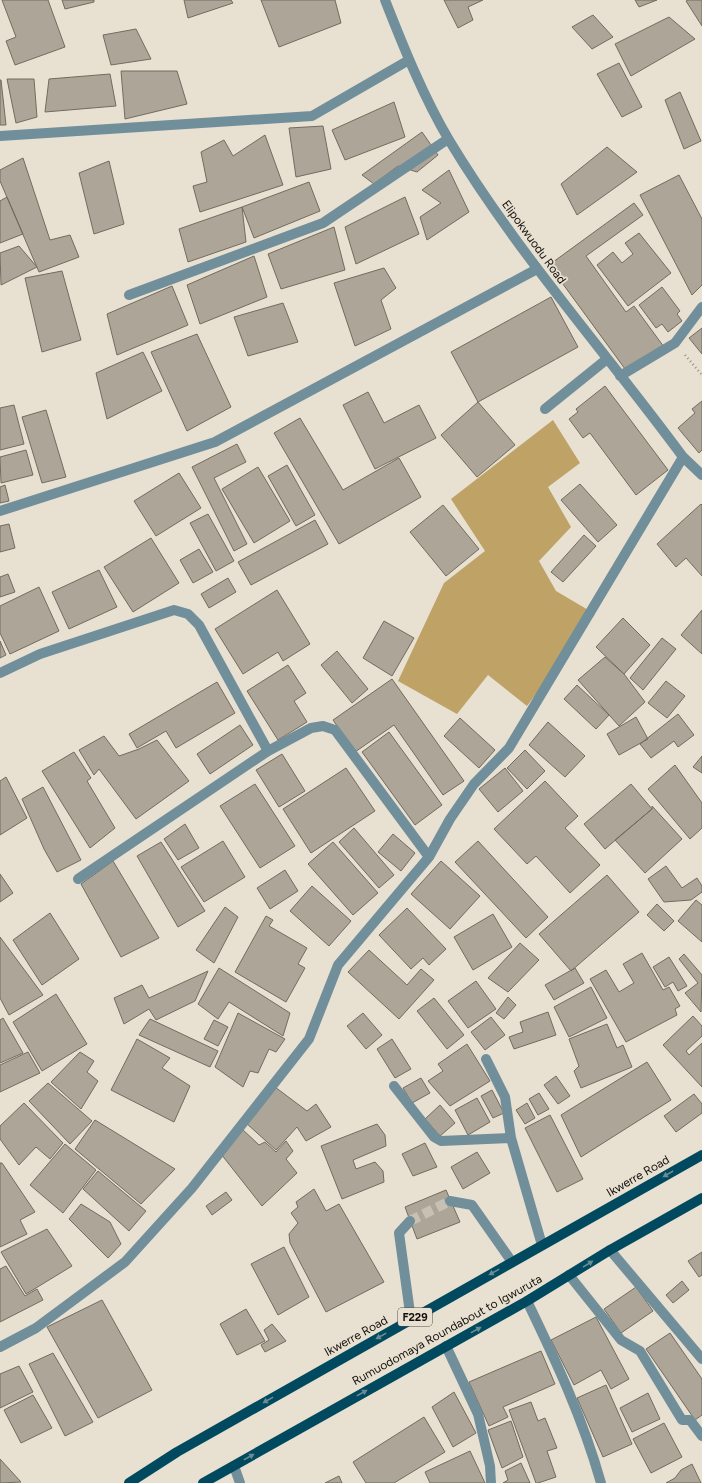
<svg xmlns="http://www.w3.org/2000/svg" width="702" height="1483" font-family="Figtree,sans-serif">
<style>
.forest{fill:#bea266}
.building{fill:#ada597;stroke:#736c5e}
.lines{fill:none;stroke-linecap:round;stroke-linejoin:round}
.minor-tunnel{stroke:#c8c1b3;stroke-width:10;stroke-dasharray:10 5;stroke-linecap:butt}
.path{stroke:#938d82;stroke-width:2.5;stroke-dasharray:1 3;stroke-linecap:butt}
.minor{stroke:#718e9b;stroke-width:10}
.major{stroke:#01495f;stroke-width:10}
.oneway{fill:#698d92}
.labels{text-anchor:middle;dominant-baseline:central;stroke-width:3.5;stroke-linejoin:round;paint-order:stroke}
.shield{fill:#e8e0d1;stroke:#524e46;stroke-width:1}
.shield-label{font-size:11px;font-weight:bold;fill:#120f0a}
.street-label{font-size:12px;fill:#120f0a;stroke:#e8e0d1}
</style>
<rect width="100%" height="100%" fill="#e8e0d1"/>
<path class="forest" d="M 553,420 L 580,463 L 548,487 L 571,527 L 539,561 L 556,591 L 595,614 L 527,706 L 488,675 L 457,714 L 398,681 L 444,583 L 485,551 L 451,499 Z"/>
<path class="building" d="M 2,0 L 48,0 L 65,47 L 15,65 L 6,41 L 16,37 Z
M 62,0 L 94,0 L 94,2 L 65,9 Z
M 184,0 L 231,0 L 233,3 L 188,18 Z
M 261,0 L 335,0 L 341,23 L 279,47 Z
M 444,0 L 483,0 L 468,7 L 473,20 L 458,28 Z
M 635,0 L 657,0 L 639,7 Z
M 688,0 L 702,0 L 702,26 L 686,1 Z
M 593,15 L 613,37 L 592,49 L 572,27 Z
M 669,17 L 695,39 L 631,76 L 615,44 Z
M 136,29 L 151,59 L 111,65 L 103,35 Z
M 619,63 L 642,107 L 622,117 L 597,74 Z
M 121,71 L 177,71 L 187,104 L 125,119 Z
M 110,74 L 116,106 L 45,112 L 49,79 Z
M 7,79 L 34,79 L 37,117 L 16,123 Z
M 0,80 L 1,80 L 6,125 L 0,125 Z
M 680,92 L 701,141 L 684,149 L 665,100 Z
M 394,102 L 405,137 L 345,160 L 332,130 Z
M 323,126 L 331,169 L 296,177 L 289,128 Z
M 422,132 L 438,155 L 417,172 L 398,166 L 374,184 L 362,175 Z
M 265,135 L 283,185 L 200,212 L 193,186 L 207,182 L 201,152 L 224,140 L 233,156 Z
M 607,147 L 637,172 L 577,215 L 561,184 Z
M 23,158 L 50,240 L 70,235 L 79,257 L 39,272 L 0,181 L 0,170 Z
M 109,161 L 124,224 L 94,234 L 79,173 Z
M 449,170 L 469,212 L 427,240 L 420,217 L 441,203 L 422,190 Z
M 679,175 L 702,219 L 702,285 L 692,295 L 640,195 Z
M 309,182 L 320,211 L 254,238 L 242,207 Z
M 7,197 L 23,234 L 0,243 L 0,201 Z
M 405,197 L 419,234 L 356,264 L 345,227 Z
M 634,203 L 643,215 L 586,256 L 626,312 L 634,306 L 664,347 L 628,373 L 549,265 Z
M 242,207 L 246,242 L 188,262 L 179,229 Z
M 334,227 L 345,270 L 281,289 L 268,254 Z
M 639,233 L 671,273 L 628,306 L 597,265 L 613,252 L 622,263 L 633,254 L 625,243 Z
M 19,246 L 37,267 L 1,285 L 0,253 Z
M 254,256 L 267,297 L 200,324 L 187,285 Z
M 384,268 L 396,288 L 381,300 L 391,329 L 355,346 L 334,283 Z
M 62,271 L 81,340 L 42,352 L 25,278 Z
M 172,286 L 188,325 L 117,355 L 107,314 Z
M 662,287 L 680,311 L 677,314 L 682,321 L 668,332 L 662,324 L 656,328 L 639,305 Z
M 551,297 L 578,347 L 478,402 L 451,352 Z
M 283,303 L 298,342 L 248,356 L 234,317 Z
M 702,328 L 702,354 L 689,338 Z
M 197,334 L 231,407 L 187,431 L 151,352 Z
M 143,352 L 162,391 L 107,419 L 96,373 Z
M 605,386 L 668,470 L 636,495 L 590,433 L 583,438 L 569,419 L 578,412 L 576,409 Z
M 368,392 L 384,423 L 419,405 L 436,438 L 375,469 L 343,405 Z
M 702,401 L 702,450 L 699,453 L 678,428 L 695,413 L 692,409 Z
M 478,402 L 515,445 L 477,477 L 441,435 Z
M 14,405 L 24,444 L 0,450 L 0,408 Z
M 46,410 L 66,477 L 42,483 L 22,417 Z
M 300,418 L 343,490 L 399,458 L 421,497 L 339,544 L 274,433 Z
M 237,444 L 246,462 L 214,478 L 247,544 L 234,551 L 192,467 Z
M 26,450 L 33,475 L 1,483 L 0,457 Z
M 287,465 L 315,515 L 296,526 L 268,476 Z
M 258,467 L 290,521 L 254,543 L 222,489 Z
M 179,473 L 201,508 L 156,536 L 134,501 Z
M 580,484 L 617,525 L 598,542 L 561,500 Z
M 5,485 L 9,501 L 0,503 L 0,487 Z
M 701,504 L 702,505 L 702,576 L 686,558 L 676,567 L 657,544 Z
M 443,505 L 479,549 L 446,576 L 410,532 Z
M 208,514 L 234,561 L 216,571 L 190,523 Z
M 315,520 L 328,544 L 251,585 L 238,562 Z
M 9,524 L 15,548 L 0,552 L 0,526 Z
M 584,535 L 596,546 L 563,582 L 551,572 Z
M 151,538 L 179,583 L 133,612 L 104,567 Z
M 199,549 L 213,572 L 193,583 L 180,560 Z
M 99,570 L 117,607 L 69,629 L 52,592 Z
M 8,574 L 15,592 L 0,597 L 0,577 Z
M 228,578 L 236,592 L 209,608 L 201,594 Z
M 39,587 L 59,631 L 10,654 L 0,633 L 0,606 Z
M 277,590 L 310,644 L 283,661 L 278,652 L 243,674 L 215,629 Z
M 702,610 L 702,654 L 681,635 Z
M 623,618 L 650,645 L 624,674 L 596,647 Z
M 384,621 L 414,638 L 392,676 L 363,658 Z
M 662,638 L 676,649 L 643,690 L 630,678 Z
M 0,641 L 6,655 L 0,658 Z
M 337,651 L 368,689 L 352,703 L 321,665 Z
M 605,657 L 624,674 L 645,702 L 619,726 L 578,680 Z
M 288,665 L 306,693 L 294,701 L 307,722 L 278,740 L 247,691 Z
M 392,679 L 464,781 L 443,795 L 394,725 L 355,752 L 333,720 Z
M 666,681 L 685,696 L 667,718 L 648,703 Z
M 217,682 L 235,713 L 176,748 L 166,731 L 137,748 L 129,734 Z
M 577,685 L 609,715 L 596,729 L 564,699 Z
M 678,714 L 694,735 L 678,747 L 674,741 L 651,758 L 640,744 Z
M 636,717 L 648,739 L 619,755 L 607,734 Z
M 460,718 L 495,750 L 479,768 L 444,736 Z
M 548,722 L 585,756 L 565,777 L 529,745 Z
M 240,725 L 253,745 L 210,774 L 197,754 Z
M 389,732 L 442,805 L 415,825 L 362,752 Z
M 104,736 L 119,756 L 139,749 L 157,740 L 189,781 L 136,819 L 99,769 L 94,775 L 79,750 Z
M 525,750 L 545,771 L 527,789 L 507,768 Z
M 74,752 L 91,778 L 87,781 L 115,828 L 90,848 L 42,771 Z
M 282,754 L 305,791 L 279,807 L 256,770 Z
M 702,756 L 702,773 L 693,767 Z
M 675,765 L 702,803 L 702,828 L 690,839 L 648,789 Z
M 346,768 L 375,811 L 311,853 L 283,809 Z
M 505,768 L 523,791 L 498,812 L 479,789 Z
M 6,777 L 27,818 L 0,835 L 0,781 Z
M 545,781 L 578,816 L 565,828 L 600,865 L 570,893 L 536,856 L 527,864 L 494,829 Z
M 255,784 L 295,846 L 260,868 L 220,806 Z
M 631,784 L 652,809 L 605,849 L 584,824 Z
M 43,787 L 81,860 L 57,872 L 44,849 L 22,799 Z
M 652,806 L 682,839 L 645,873 L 615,840 L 652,809 Z
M 185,824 L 199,848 L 178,860 L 164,839 Z
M 354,828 L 394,875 L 379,888 L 339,842 Z
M 393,834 L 415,853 L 401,871 L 378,852 Z
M 223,841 L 245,877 L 204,902 L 181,867 Z
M 478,841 L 548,917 L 526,938 L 455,862 Z
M 161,842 L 205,911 L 178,927 L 137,856 Z
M 333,842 L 378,893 L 353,915 L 308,864 Z
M 113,861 L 159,938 L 121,957 L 81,884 Z
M 441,861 L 480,896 L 450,929 L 411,894 Z
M 666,866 L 682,888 L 697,878 L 702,886 L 702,892 L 691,900 L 664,902 L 648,879 Z
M 285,870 L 298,891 L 270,909 L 257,888 Z
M 0,874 L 13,893 L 0,902 Z
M 607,875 L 639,912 L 571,971 L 539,934 Z
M 312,886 L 351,921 L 329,946 L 290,911 Z
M 696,900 L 702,905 L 702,942 L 678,921 Z
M 657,904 L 674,921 L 664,931 L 647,915 Z
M 225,907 L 238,917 L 214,963 L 196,950 Z
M 407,908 L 446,949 L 429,965 L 423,958 L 411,969 L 379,935 Z
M 50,913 L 79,959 L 42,985 L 13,940 Z
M 493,914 L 512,947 L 473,970 L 454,937 Z
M 266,916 L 273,920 L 269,926 L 307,948 L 298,964 L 305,968 L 286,1002 L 235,972 Z
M 0,937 L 43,995 L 9,1015 L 0,998 Z
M 520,943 L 539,960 L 508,992 L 488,978 Z
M 369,950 L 407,985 L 421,969 L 434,980 L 399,1019 L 348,972 Z
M 642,953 L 663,990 L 669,987 L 680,1006 L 675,1009 L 677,1015 L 626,1042 L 590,979 L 606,970 L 619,992 L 634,983 L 623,964 Z
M 684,954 L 702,975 L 701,1012 L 685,993 L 698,983 L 679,959 Z
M 669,957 L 687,986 L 678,991 L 673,982 L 665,987 L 653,967 Z
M 219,968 L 290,1013 L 283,1036 L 229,1002 L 218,1019 L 198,1004 Z
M 575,968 L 584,983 L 554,1000 L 545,985 Z
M 208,971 L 195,1001 L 156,1020 L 149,1009 L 124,1024 L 114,998 L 142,985 L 149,998 Z
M 476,981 L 496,1009 L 468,1028 L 448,1001 Z
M 591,987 L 607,1018 L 569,1037 L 554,1007 Z
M 56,994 L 87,1044 L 42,1071 L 13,1022 Z
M 508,997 L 516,1005 L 504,1019 L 496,1013 Z
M 434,998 L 464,1035 L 447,1049 L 417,1011 Z
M 548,1012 L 556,1035 L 514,1049 L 509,1037 L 523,1032 L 520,1022 Z
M 238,1013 L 285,1039 L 276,1052 L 269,1049 L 258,1073 L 250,1071 L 243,1087 L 215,1067 Z
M 363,1013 L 382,1035 L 366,1049 L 347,1026 Z
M 693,1016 L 702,1026 L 702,1036 L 686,1051 L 689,1055 L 702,1043 L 702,1087 L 663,1045 Z
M 491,1017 L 505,1035 L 485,1050 L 471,1032 Z
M 3,1018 L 23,1053 L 0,1063 L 0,1020 Z
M 150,1019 L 218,1051 L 210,1067 L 139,1035 Z
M 214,1020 L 228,1027 L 218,1046 L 204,1039 Z
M 607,1024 L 617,1048 L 623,1045 L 632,1067 L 581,1088 L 574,1071 L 579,1066 L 569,1039 Z
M 137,1039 L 170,1058 L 162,1068 L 190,1086 L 174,1122 L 111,1090 Z
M 392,1039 L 411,1069 L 395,1078 L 377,1049 Z
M 467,1044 L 490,1081 L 450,1106 L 428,1081 L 443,1071 L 438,1064 Z
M 28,1052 L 40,1073 L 0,1092 L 0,1065 Z
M 80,1052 L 94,1061 L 87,1072 L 98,1081 L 81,1109 L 51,1082 Z
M 647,1062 L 671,1100 L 581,1157 L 561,1115 Z
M 556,1076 L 570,1096 L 558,1104 L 544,1085 Z
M 421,1078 L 430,1093 L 412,1103 L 403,1088 Z
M 48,1083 L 92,1121 L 70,1144 L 29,1101 Z
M 275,1087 L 307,1111 L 316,1104 L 331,1127 L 306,1141 L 297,1127 L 276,1150 L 246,1123 Z
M 492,1090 L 504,1113 L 493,1118 L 481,1096 Z
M 539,1093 L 549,1109 L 538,1115 L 529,1099 Z
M 694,1094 L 702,1104 L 702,1113 L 676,1132 L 664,1116 Z
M 477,1098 L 490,1122 L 468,1135 L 455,1110 Z
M 24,1103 L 63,1143 L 50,1159 L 36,1147 L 19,1165 L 0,1139 L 0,1126 Z
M 527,1103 L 535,1118 L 525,1124 L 516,1110 Z
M 440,1105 L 455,1123 L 440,1136 L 425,1119 Z
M 550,1115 L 583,1179 L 557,1192 L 525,1128 Z
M 95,1120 L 175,1169 L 141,1204 L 75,1149 Z
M 377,1124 L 385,1135 L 386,1146 L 353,1160 L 356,1169 L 375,1162 L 383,1171 L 384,1182 L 342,1199 L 321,1146 Z
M 241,1128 L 259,1145 L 265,1142 L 276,1152 L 286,1141 L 293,1151 L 286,1159 L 297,1173 L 262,1206 L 221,1154 Z
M 425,1143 L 437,1167 L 413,1176 L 402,1154 Z
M 65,1144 L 96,1170 L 63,1213 L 30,1185 Z
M 477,1152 L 490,1173 L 463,1189 L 451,1167 Z
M 0,1163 L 2,1163 L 35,1212 L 20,1220 L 27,1234 L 0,1247 Z
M 98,1171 L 146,1211 L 129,1231 L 83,1189 Z
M 314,1189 L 326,1211 L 339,1204 L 384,1282 L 326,1312 L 290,1243 L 289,1234 L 298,1223 L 291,1213 L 298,1207 L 296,1202 Z
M 446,1190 L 460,1222 L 417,1239 L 405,1207 Z
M 226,1192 L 232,1200 L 212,1215 L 206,1206 Z
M 81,1204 L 110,1222 L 121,1244 L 108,1258 L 69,1219 Z
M 47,1229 L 72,1266 L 26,1294 L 1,1252 Z
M 284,1247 L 309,1297 L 278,1315 L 251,1264 Z
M 702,1252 L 702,1275 L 699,1277 L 688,1261 Z
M 6,1266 L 25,1296 L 37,1289 L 43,1300 L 0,1322 L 0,1269 Z
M 682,1281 L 689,1290 L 673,1303 L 666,1295 Z
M 636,1287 L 653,1311 L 621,1333 L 604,1309 Z
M 102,1300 L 152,1390 L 98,1418 L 47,1327 Z
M 246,1309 L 265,1341 L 237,1355 L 220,1324 Z
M 596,1317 L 629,1379 L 611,1389 L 601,1370 L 574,1385 L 551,1340 Z
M 272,1324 L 286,1341 L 265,1352 L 261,1345 L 269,1340 L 264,1330 Z
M 670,1333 L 702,1379 L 702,1415 L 695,1420 L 646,1349 Z
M 541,1351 L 555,1384 L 503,1407 L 508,1417 L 489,1426 L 469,1382 Z
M 53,1353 L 93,1422 L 65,1436 L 29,1364 Z
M 19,1366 L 33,1392 L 0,1408 L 0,1374 Z
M 606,1385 L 632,1444 L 603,1457 L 577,1398 Z
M 454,1392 L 476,1433 L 453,1447 L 432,1407 Z
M 648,1393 L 660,1419 L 632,1432 L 620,1408 Z
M 33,1395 L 52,1428 L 21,1443 L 4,1410 Z
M 531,1402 L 538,1421 L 545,1418 L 557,1448 L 547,1451 L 556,1477 L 538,1483 L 536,1483 L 509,1410 Z
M 424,1417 L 445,1452 L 394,1483 L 366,1483 L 353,1462 Z
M 511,1421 L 523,1457 L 502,1468 L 488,1430 Z
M 664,1423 L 682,1457 L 651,1473 L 633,1439 Z
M 470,1451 L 485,1483 L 430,1483 L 425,1472 Z
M 0,1459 L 21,1482 L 0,1483 Z
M 521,1463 L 530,1483 L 503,1483 L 508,1480 L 505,1471 Z
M 692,1464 L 701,1483 L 666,1483 L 675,1478 L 681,1470 Z
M 339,1476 L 342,1483 L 325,1483 Z"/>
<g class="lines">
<path class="minor-tunnel" d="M 410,1221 L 450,1201"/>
<path class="path" d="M 685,355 L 702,375"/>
<path class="minor" d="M 385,0 C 403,46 424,98 449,140 C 517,253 605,351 683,457 L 702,475
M 0,136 L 312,116 L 409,60
M 129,295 L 323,223 L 448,139
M 620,376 L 675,343 L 702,307
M 545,409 L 607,359
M 0,511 L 215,442 L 537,269
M 0,673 L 40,654 L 174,610 L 188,614 L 199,625 L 268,751
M 78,879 L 268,751 L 311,728 L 323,726 L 335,730 L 429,857
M 486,1059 L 505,1097 L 511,1138 L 542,1245
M 394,1086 L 434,1137 L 441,1141 L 511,1138
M 450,1201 L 472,1205 L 512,1262
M 410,1221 L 399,1233 L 411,1320
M 610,1250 L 702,1359
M 569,1275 L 621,1340 L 640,1351 L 682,1420 L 690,1420 L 702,1436
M 527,1301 C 556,1361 583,1419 601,1483
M 446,1346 L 478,1414 L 490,1466 L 491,1483
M 0,1347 L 36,1328 L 125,1262 L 192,1188 L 309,1039 L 338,965 L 429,857 L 450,819 L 474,784 L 509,748 L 683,457
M 234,1466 L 240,1483"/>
<path class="major" d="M 129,1483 L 177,1452 L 702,1155
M 203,1483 L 527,1301 L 610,1250 L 702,1198"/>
</g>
<defs><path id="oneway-solid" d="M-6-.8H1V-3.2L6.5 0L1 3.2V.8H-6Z"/></defs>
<g class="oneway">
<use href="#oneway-solid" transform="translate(668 1174) rotate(150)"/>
<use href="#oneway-solid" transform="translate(588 1264) rotate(-32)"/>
<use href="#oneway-solid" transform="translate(494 1272) rotate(151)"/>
<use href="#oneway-solid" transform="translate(476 1330) rotate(-29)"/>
<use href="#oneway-solid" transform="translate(381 1336) rotate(151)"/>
<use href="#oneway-solid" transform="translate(362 1393) rotate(-29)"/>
<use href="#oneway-solid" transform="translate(268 1400) rotate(151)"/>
<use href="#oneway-solid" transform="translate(249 1457) rotate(-29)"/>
</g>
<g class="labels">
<rect class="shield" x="398" y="1308" width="34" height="18" rx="3"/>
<g class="shield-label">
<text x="415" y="1317">F229</text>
</g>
<g class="street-label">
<text transform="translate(534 242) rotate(54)">Elipokwuodu Road</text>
<text transform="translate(638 1176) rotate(-30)">Ikwerre Road</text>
<text transform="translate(447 1330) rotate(-29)">Rumuodomaya Roundabout to Igwuruta</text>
<text transform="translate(356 1336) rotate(-29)">Ikwerre Road</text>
</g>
</g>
</svg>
